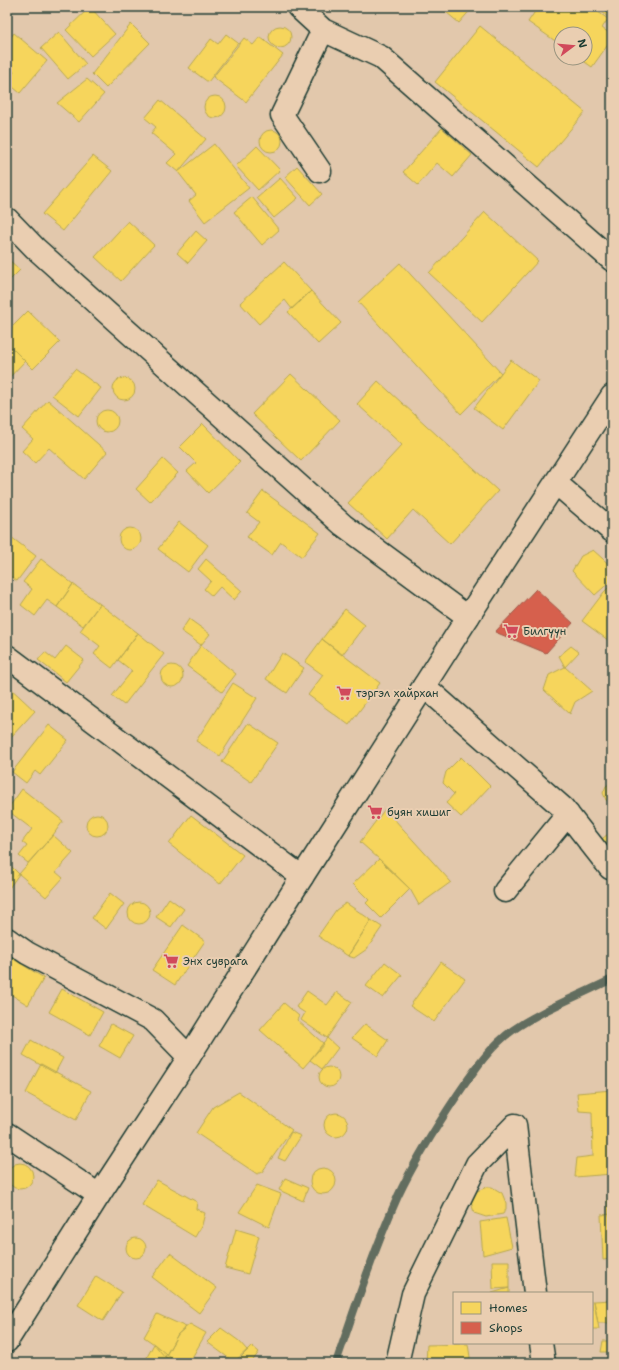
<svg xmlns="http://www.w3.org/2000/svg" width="619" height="1370" font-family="'Shantell Sans',sans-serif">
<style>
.homes{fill:#f6d55c;stroke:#b6a750}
.shops{fill:#d6604d;stroke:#9f5646}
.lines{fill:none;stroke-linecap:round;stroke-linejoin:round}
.stream{stroke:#626d5e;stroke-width:8}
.street-casing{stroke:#1f3d34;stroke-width:25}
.secondary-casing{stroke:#1f3d34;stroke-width:25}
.street{stroke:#eaceb1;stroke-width:22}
.secondary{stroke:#eaceb1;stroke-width:22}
.labels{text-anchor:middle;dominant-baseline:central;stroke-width:4;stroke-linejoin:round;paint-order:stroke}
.poi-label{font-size:11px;fill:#1f3d34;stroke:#eaceb1;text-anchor:start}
</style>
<rect width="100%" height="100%" fill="#e2c8ac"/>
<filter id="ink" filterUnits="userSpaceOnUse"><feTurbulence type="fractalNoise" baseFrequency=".025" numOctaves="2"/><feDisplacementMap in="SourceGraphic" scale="8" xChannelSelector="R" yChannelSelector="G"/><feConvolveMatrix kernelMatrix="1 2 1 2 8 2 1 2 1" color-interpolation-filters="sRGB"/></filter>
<g filter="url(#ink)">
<path class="homes" d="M 90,7 L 115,34 L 91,56 L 66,30 Z
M 440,7 L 473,7 L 459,23 Z
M 538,7 L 591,7 L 608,19 L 602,28 L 612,35 L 612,39 L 592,67 L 579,58 L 585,58 L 585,34 L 561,34 L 561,45 L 528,22 Z
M 597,7 L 612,7 L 612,21 Z
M 131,24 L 150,43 L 106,88 L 92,74 Z
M 480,26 L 585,112 L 539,167 L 435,82 Z
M269 37a11 11 0 1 1 22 0a11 11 0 1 1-22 0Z
M 59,32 L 86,64 L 68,79 L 41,48 Z
M 14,33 L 47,61 L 20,93 L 7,82 L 14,72 L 7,66 L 7,42 Z
M 226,34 L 238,43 L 208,82 L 189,68 L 211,39 L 218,44 Z
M 260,37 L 283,55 L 246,102 L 213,77 L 244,38 L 253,45 Z
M 87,79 L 104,94 L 79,122 L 57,103 Z
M204 107a11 11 0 1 1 22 0a11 11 0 1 1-22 0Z
M 160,100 L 206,139 L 178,172 L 167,163 L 176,154 L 151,133 L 156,127 L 145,118 Z
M 442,128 L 472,155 L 453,177 L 437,163 L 418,185 L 403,172 Z
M260 141a11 11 0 1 1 22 0a11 11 0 1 1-22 0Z
M 214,144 L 249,188 L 205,222 L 189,201 L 196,195 L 178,172 Z
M 257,146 L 280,170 L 258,190 L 236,166 Z
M 93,156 L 112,171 L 63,231 L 42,214 Z
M 297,166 L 322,194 L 310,205 L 285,177 Z
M 280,178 L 298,198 L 274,218 L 257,198 Z
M 252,197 L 279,230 L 262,245 L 234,212 Z
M 485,212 L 538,261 L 482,322 L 429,273 Z
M 128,221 L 154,245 L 121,281 L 95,257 Z
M 196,231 L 207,241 L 188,263 L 177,253 Z
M 7,258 L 20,270 L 7,283 Z
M 284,262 L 311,291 L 292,309 L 285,300 L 259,324 L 240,303 Z
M 400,263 L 501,373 L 461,414 L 358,302 Z
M 311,291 L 341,323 L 318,344 L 288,312 Z
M 28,311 L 60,342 L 33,369 L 7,343 L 7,332 Z
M 7,343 L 25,361 L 7,380 Z
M 511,360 L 539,381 L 503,430 L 474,408 Z
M 75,369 L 101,388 L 79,416 L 52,395 Z
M 291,374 L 340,420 L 301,461 L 252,414 Z
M113 389a11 11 0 1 1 22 0a11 11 0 1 1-22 0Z
M 378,381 L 498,491 L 450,544 L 413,510 L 387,539 L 348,503 L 402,445 L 357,404 Z
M 48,400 L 107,452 L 84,479 L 49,448 L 35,463 L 22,451 L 33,439 L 22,429 Z
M96 421a11 11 0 1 1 22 0a11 11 0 1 1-22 0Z
M 203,424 L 240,462 L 208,493 L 187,471 L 196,463 L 180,447 Z
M 163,459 L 178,473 L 150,502 L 136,489 Z
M 263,491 L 320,533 L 302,557 L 281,542 L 272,555 L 247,537 L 259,522 L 247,513 Z
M 179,522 L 208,545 L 188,572 L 158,549 Z
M119 539a11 11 0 1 1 22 0a11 11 0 1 1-22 0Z
M 7,534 L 36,556 L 17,581 L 7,574 Z
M 593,550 L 612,567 L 612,580 L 595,595 L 572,571 L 581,556 Z
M 41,559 L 73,584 L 57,607 L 47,600 L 35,616 L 21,605 L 32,589 L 23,582 Z
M 206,559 L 242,591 L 234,600 L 220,587 L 212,596 L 204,589 L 211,581 L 198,569 Z
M 73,584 L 100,604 L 83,626 L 57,607 Z
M 612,584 L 612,643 L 582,621 L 604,592 Z
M 100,604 L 138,633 L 112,668 L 94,654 L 100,646 L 80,631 Z
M 345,609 L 365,625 L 342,655 L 322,639 Z
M 189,619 L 210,634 L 201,645 L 181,631 Z
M 138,633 L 164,654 L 124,705 L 112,696 L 132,671 L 118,660 Z
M 322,639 L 380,683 L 349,725 L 308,695 L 323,675 L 305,662 Z
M 201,645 L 236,674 L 222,692 L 187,666 Z
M 66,646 L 84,660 L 66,682 L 38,660 L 45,652 L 55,660 Z
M 571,646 L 579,652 L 565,667 L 559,656 Z
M 282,653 L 304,668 L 287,693 L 266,679 Z
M161 676a11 11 0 1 1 22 0a11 11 0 1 1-22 0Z
M 565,667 L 592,691 L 575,702 L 570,714 L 544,690 L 549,675 Z
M 233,683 L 257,698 L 220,756 L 196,741 Z
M 7,685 L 35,711 L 11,737 L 7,733 Z
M 248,723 L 278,743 L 251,782 L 222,762 Z
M 49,725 L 68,740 L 40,775 L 35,771 L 26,783 L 12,772 Z
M 461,757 L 490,786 L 461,817 L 446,803 L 454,794 L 443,783 L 446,772 Z
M 612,782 L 612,804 L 606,800 L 603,793 L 606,786 Z
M 22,789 L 63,821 L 53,835 L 28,863 L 19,856 L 27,846 L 22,842 L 32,829 L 7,810 Z
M 385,809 L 451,882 L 419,905 L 410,889 L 379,859 L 360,842 Z
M86 825a11 11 0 1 1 22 0a11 11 0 1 1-22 0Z
M 191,815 L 243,855 L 220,884 L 169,844 Z
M 612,831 L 612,860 L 598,842 Z
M 53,835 L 73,853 L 56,872 L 63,878 L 46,897 L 19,874 Z
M 379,859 L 410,889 L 381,918 L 366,903 L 369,900 L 353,884 Z
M 11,866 L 19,874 L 7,891 L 7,872 Z
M 110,893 L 124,904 L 106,929 L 92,918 Z
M 169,898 L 184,909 L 171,927 L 156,917 Z
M128 913a11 11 0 1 1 22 0a11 11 0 1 1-22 0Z
M 346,903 L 371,920 L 348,956 L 318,936 L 336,910 Z
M 371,920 L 382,927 L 367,949 L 354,958 L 348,956 Z
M 183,925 L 205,941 L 175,985 L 152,970 Z
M 7,955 L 44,978 L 28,1005 L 7,992 Z
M 385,962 L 402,975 L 383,998 L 366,986 Z
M 441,962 L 465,979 L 434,1022 L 410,1006 Z
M 62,989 L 103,1012 L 90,1035 L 49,1012 Z
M 307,991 L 327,1005 L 337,992 L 352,1002 L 327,1038 L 301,1020 L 305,1013 L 296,1007 Z
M 284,1003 L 299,1016 L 297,1020 L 324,1044 L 303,1068 L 260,1030 Z
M 111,1024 L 133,1036 L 120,1058 L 99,1046 Z
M 365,1024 L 388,1040 L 378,1056 L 352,1038 Z
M 327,1038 L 338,1048 L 322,1069 L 310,1060 Z
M 31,1040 L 63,1058 L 55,1073 L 23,1055 Z
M 41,1064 L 91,1091 L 76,1120 L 26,1093 Z
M319 1077a10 10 0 1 1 20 0a10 10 0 1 1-20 0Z
M 612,1090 L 612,1174 L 575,1177 L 577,1158 L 593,1156 L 592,1112 L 579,1111 L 577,1093 Z
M 239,1092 L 292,1130 L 262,1172 L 257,1174 L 196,1133 L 213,1107 Z
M324 1125a12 12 0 1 1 24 0a12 12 0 1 1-24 0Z
M 291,1132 L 301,1136 L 285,1161 L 278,1158 Z
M7 1176a13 13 0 1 1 26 0a13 13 0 1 1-26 0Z
M310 1181a13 13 0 1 1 26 0a13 13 0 1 1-26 0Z
M 607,1173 L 612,1173 L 612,1214 L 608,1215 Z
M 285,1178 L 308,1188 L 303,1201 L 279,1190 Z
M 157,1180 L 197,1202 L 196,1209 L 205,1213 L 202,1225 L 195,1237 L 142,1205 Z
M 257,1185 L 281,1194 L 269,1227 L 239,1212 Z
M 487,1187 L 492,1187 L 502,1193 L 506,1203 L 506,1209 L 503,1214 L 486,1217 L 474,1213 L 471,1201 L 473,1196 L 477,1191 Z
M 612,1214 L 612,1259 L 603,1260 L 601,1215 Z
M 506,1218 L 512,1247 L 483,1255 L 480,1222 Z
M 236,1229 L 259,1236 L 248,1274 L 225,1268 Z
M126 1248a10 10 0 1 1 20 0a10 10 0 1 1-20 0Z
M 170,1253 L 217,1288 L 199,1313 L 152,1277 Z
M 492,1261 L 509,1261 L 509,1288 L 493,1289 Z
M 96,1276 L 122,1292 L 103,1321 L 78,1305 Z
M 509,1288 L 509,1293 L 492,1293 Z
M 612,1300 L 612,1323 L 598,1323 L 594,1301 Z
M 592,1301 L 594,1301 L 599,1329 L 592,1329 Z
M 157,1314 L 186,1327 L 178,1334 L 165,1357 L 154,1344 L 144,1337 Z
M 190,1324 L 206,1333 L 189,1363 L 176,1363 L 165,1357 L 178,1334 Z
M 221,1328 L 239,1341 L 247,1350 L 234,1362 L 207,1342 Z
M 603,1341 L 612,1341 L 612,1352 L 601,1352 Z
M 154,1344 L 177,1363 L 153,1363 L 147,1357 Z
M 468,1344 L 470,1357 L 468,1363 L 426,1363 L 427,1345 Z
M 252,1346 L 259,1352 L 251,1363 L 235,1363 Z"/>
<path class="shops" d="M 536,589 L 573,623 L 546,653 L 495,632 Z"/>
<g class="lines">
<path class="stream" d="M 336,1363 C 355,1307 374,1250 398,1196 C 415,1160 436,1127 458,1094 C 473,1072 490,1046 513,1030 C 543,1009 579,996 612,979"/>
<g class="street-casing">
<path id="street" d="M 298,7 L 323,30 L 381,57 L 612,260
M 320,171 L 282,115 L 323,30
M 7,219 L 35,248 L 343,525 L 468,617
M 556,483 L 612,531
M 7,656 L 302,877
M 424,686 L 563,808 L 610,868
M 505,891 L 568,814
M 7,939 L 27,953 L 153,1020 L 189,1057
M 515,1125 L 535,1293
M 7,1134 L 99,1195
M 541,1343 L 544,1363
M 397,1363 L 413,1294 L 477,1164 L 515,1125"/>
</g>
<g class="secondary-casing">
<path id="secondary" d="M 7,1341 L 99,1195 L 189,1057 L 302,877 L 468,617 L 612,396"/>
</g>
<use href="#street" class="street"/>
<use href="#secondary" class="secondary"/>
</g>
</g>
<defs>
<g id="supermarket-bare" transform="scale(1.2)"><path d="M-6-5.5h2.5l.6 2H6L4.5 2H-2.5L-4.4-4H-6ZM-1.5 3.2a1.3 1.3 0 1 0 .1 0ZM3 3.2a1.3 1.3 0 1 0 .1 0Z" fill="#d1495b" stroke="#eaceb1" stroke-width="2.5" paint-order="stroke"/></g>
</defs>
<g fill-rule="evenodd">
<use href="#supermarket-bare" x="511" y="631"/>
<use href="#supermarket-bare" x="344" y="693"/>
<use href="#supermarket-bare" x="375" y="812"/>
<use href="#supermarket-bare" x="171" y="961"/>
</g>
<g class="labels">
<g class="poi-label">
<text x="523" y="631">Билгүүн</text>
<text x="356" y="693">тэргэл хайрхан</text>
<text x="387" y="812">буян хишиг</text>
<text x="183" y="961">Энх суврага</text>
</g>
</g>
<rect width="619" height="1370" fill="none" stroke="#eaceb1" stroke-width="24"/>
<rect x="12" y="12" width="595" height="1346" fill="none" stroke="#1f3d34" stroke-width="1.5" filter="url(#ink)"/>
<rect x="453" y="1292" width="140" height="52" fill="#eaceb1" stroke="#99947f"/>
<rect x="461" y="1302" width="20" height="12" fill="#f6d55c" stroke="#99947f"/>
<text x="489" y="1312" font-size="12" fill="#1f3d34">Homes</text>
<rect x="461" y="1322" width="20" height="12" fill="#d6604d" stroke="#99947f"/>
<text x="489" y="1332" font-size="12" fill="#1f3d34">Shops</text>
<g transform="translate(573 46) rotate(74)"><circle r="19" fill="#eaceb1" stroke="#99947f"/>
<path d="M0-3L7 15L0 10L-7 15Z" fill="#d1495b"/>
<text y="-6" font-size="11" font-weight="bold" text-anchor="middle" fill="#1f3d34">N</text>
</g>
</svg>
